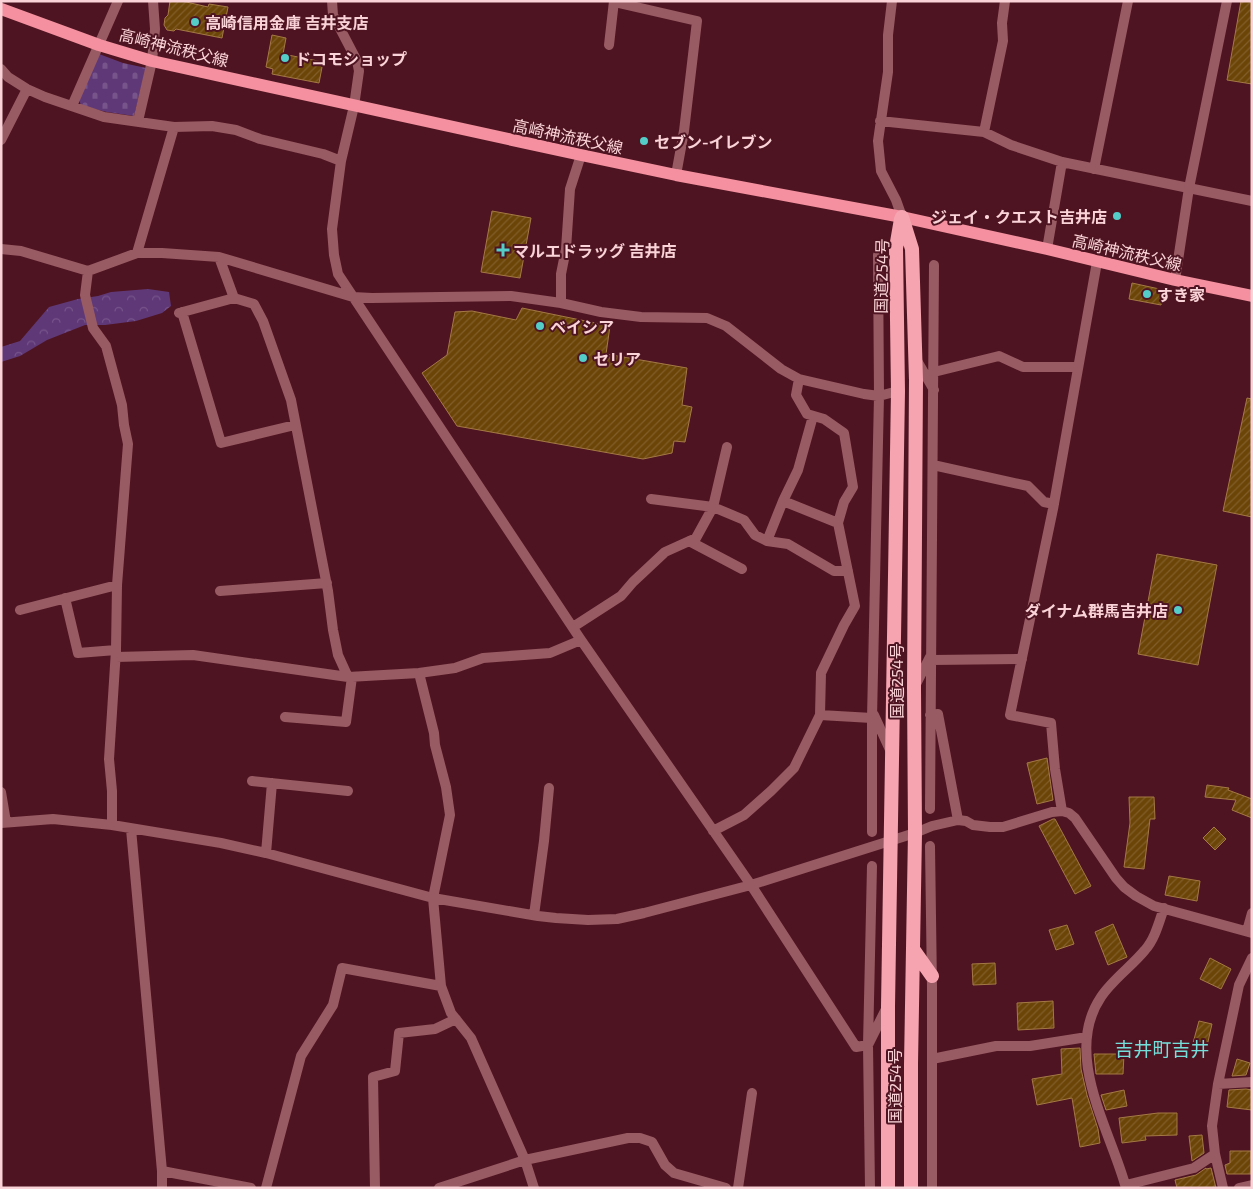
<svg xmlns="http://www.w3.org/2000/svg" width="1253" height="1189" font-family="'Exo 2','Noto Sans JP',sans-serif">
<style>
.forest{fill:url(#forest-crowns)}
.cemetery{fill:url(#cemetery-stones)}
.building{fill:url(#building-hatch);stroke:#a47945}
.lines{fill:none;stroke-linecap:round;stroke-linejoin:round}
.minor{stroke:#985b64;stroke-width:10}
.tertiary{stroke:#985b64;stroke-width:10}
.primary{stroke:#f4909f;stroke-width:12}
.trunk{stroke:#f5a4b0;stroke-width:14}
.poi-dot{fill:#54cdc8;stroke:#4f1421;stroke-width:2}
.labels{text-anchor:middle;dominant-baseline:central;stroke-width:4;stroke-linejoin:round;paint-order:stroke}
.poi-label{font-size:16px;font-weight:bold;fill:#f9d3d7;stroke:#4f1421;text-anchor:start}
.street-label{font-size:16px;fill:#f9d3d7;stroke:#4f1421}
.quarter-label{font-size:19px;fill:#74dfda;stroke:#4f1421}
</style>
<defs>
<pattern id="forest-crowns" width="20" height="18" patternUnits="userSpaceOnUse" patternTransform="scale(1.25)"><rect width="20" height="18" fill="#5f3878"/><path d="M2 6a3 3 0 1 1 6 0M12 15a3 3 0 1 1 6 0" fill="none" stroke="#77548a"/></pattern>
<pattern id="cemetery-stones" width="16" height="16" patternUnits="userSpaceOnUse" patternTransform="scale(1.25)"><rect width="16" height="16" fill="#5f3878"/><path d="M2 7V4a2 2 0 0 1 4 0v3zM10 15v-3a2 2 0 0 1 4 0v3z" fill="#77548a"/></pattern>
<pattern id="building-hatch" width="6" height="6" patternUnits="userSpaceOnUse" patternTransform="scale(1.25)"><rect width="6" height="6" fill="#6b4407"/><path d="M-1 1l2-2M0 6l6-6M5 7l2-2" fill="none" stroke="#815e2a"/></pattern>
</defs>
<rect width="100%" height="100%" fill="#4f1421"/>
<path class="forest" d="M 148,289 L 169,292 L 171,306 L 162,313 L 136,321 L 105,325 L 85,325 L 47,340 L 20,356 L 1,362 L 1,347 L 20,341 L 49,307 L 78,299 L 98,296 L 111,292 Z"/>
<path class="cemetery" d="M 99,54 L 123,63 L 146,68 L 134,116 L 107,112 L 81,106 L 79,99 Z"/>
<path class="building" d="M 170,1 L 182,1 L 208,7 L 209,4 L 228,7 L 222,38 L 176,29 L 174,31 L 167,30 L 164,25 L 165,18 L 168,15 Z
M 1241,1 L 1252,1 L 1252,84 L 1227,80 Z
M 272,35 L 286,38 L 283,54 L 323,62 L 319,83 L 272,74 L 273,69 L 266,67 Z
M 492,211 L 531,218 L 520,278 L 481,272 Z
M 1132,283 L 1164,290 L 1161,305 L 1129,299 Z
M 522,308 L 610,326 L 606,354 L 687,368 L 682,405 L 692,407 L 685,442 L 674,441 L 672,453 L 643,459 L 457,426 L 422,373 L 447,355 L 455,312 L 472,311 L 516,320 Z
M 1247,398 L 1252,399 L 1252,517 L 1223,511 Z
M 1157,554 L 1217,565 L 1198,665 L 1138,654 Z
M 1047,758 L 1053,800 L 1037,804 L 1027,763 Z
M 1207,785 L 1229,788 L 1228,790 L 1252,799 L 1252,818 L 1232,810 L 1236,800 L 1205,797 Z
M 1129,797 L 1154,797 L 1155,819 L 1150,819 L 1144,869 L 1124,867 L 1130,823 Z
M 1053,819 L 1055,819 L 1091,886 L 1075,894 L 1039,826 Z
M 1214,827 L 1226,839 L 1215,850 L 1203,838 Z
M 1169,876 L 1200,881 L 1197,901 L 1165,895 Z
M 1113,924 L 1127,957 L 1108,965 L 1095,932 Z
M 1067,925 L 1074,944 L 1056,950 L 1049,930 Z
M 1210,958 L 1231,969 L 1221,989 L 1200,979 Z
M 995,963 L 996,984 L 973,985 L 972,964 Z
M 1053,1001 L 1054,1028 L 1018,1030 L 1017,1003 Z
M 1199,1021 L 1212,1024 L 1207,1046 L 1193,1043 Z
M 1080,1048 L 1081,1069 L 1087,1095 L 1098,1129 L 1100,1143 L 1080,1147 L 1072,1098 L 1037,1105 L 1032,1079 L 1062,1074 L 1061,1049 Z
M 1094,1054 L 1124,1054 L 1123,1074 L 1096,1074 Z
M 1237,1059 L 1250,1063 L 1246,1075 L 1232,1076 Z
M 1246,1089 L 1252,1090 L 1252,1110 L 1227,1107 L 1229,1090 Z
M 1124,1090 L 1127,1106 L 1106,1110 L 1101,1095 Z
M 1158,1113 L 1177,1113 L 1177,1135 L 1145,1136 L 1146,1140 L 1122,1143 L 1119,1118 Z
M 1202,1135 L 1204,1153 L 1192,1161 L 1189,1136 Z
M 1230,1151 L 1251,1151 L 1251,1174 L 1227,1174 L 1225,1165 L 1230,1163 Z
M 1206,1168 L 1206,1169 L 1211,1168 L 1216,1188 L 1177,1188 L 1175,1180 L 1196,1175 Z"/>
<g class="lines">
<path class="minor" d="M 332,1 L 333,15 L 357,61 L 359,71 L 354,106 L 341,161 L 332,229 L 334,255 L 338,274 L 581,640 L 751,885 L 856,1047 L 868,1045 L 886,1009
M 892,1 L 888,35 L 888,72 L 878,141 L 881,171 L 896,200 L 902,217
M 614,2 L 697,21 L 684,131 L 676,175
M 609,45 L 614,1
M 1,69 L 8,77 L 27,89 L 45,97 L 104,117 L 174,127 L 212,126 L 236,130 L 260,139 L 323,154 L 341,161
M 72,106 L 118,1
M 138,121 L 152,61 L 155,29 L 153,1
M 880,121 L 984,132 L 1011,145 L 1062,162 L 1252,201
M 984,132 L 1003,41 L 1002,23 L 1005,1
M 1,140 L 27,89
M 1094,169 L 1128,1
M 1,249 L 21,251 L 88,271 L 137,253 L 162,253 L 219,257 L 353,297 L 372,298 L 511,296 L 561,303 L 601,312 L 641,317 L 707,318 L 726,326 L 781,369 L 799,379 L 864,394 L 879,396 L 898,391
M 1047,249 L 1062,162
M 137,253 L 174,127
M 219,257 L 234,298
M 88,271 L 85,295 L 93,328 L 106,346 L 122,405 L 124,425 L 128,444 L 117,585 L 116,650 L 109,759 L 112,791 L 112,825
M 561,303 L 561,274 L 566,249 L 570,189 L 581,155
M 182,312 L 221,443 L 295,425
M 179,313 L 234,298 L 254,304 L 263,321 L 291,400 L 328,591 L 333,630 L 338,655 L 348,677
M 916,359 L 934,390
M 934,372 L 999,356 L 1023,367 L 1078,367
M 933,465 L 1028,486 L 1044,502 L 1054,504
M 651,499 L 713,507 L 744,520 L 755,535 L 767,541 L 788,544 L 834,571 L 848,571
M 783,501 L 838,523
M 689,541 L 742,569
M 767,541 L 783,501 L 798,470 L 813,416
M 220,591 L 327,583
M 65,598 L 78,653 L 116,650
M 20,610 L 117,585
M 573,627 L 621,596 L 633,582 L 665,552 L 696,538 L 713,507 L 727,447
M 116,657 L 193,655 L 348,677 L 419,673 L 455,668 L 483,658 L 550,653 L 581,640
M 932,660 L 1022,659
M 419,673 L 434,733 L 435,745 L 446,787 L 450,815 L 433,898 L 441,986 L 451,1013 L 471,1038 L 525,1160 L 534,1188
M 915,686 L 930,657
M 820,715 L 872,718
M 874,715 L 891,752
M 930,715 L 938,714 L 958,820
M 285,717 L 346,722 L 352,677
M 252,781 L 348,791
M 1,792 L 6,822
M 930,809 C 930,628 934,447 934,265
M 1062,811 L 1055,769 L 1051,723 L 1010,715 L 1053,509 L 1097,262
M 1,823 L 53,819 L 112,825 L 221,843 L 266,853 L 433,898 L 538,916 L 556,918 L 588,920 L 617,919 L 644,913 L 751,885 L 915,833 L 932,826 L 958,820 L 966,821 L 973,825 L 990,827 L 1003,827 L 1052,812 L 1062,811 L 1069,813 L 1075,818 L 1116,878 L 1124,887 L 1136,896 L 1154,906 L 1252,933
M 131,829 L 162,1171 L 162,1188
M 713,831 L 744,815 L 771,791 L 794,768 L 820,715 L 821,673 L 844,625 L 855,606 L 838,523 L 844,502 L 853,487 L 844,433 L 824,419 L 807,414 L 796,395 L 799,379
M 872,832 L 872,718 L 879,396 L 878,255
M 930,846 L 932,987 L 932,1188
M 266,853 L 272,783
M 534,915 L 544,841 L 549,788
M 1247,931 L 1252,913
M 932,1059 L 996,1046 L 1030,1046 L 1087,1037
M 1218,1084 L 1252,1082
M 162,1171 L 251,1188
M 1126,1185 L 1194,1168 L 1215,1154
M 266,1188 L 301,1056 L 333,1005 L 342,968 L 441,986
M 375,1188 L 373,1077 L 395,1071 L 399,1033 L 435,1029 L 456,1019
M 439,1188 L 525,1160 L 628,1138 L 640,1138 L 652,1142 L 665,1165 L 674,1173 L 726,1188
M 738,1188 L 752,1093
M 870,1188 L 868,1045 L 872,866
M 1126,1188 C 1111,1131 1062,1055 1101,997 C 1112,980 1132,966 1145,950 C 1155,939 1159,922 1164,908
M 1223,1188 L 1215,1154 L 1212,1126 L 1218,1084 L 1239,985 L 1252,958
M 1239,1188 L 1252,1185"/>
<path class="tertiary" d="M 1175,280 L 1189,188 L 1227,1"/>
<path class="primary" d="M 1,9 L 99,45 L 152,61 L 581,155 L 676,175 L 902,217 L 1047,249 L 1175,280 L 1252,296"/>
<path class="trunk" d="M 902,217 L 912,249 L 916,380 L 914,688 L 915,833 L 911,1064 L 911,1188
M 913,949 L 932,976
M 888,1188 L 888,1006 L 898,391 L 896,248 L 901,219"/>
</g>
<g class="poi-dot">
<circle cx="195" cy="22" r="5"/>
<circle cx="285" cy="58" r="5"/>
<circle cx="644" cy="141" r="5"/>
<circle cx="1117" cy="216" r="5"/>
<path d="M500.5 242.5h5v5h5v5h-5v5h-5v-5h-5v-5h5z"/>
<circle cx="1147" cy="294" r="5"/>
<circle cx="540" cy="326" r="5"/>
<circle cx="583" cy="358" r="5"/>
<circle cx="1178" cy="610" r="5"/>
</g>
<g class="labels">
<g class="poi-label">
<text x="205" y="22">高崎信用金庫 吉井支店</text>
<text x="295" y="58">ドコモショップ</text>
<text x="654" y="141">セブン-イレブン</text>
<text x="1107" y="216" text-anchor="end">ジェイ・クエスト吉井店</text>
<text x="513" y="250">マルエドラッグ 吉井店</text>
<text x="1157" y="294">すき家</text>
<text x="550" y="326">ベイシア</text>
<text x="593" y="358">セリア</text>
<text x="1168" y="610" text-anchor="end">ダイナム群馬吉井店</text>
</g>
<g class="street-label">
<text transform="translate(174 47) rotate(14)">高崎神流秩父線</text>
<text transform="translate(568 136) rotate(12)">高崎神流秩父線</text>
<text transform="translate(1127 252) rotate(13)">高崎神流秩父線</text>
<text transform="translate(881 276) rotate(-89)">国道254号</text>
<text transform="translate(896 681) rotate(-90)">国道254号</text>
<text transform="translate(894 1086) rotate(-90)">国道254号</text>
</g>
<g class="quarter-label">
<text x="1162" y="1048">吉井町吉井</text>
</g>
</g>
<rect width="1253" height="1189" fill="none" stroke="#f9d3d7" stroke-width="5"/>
</svg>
